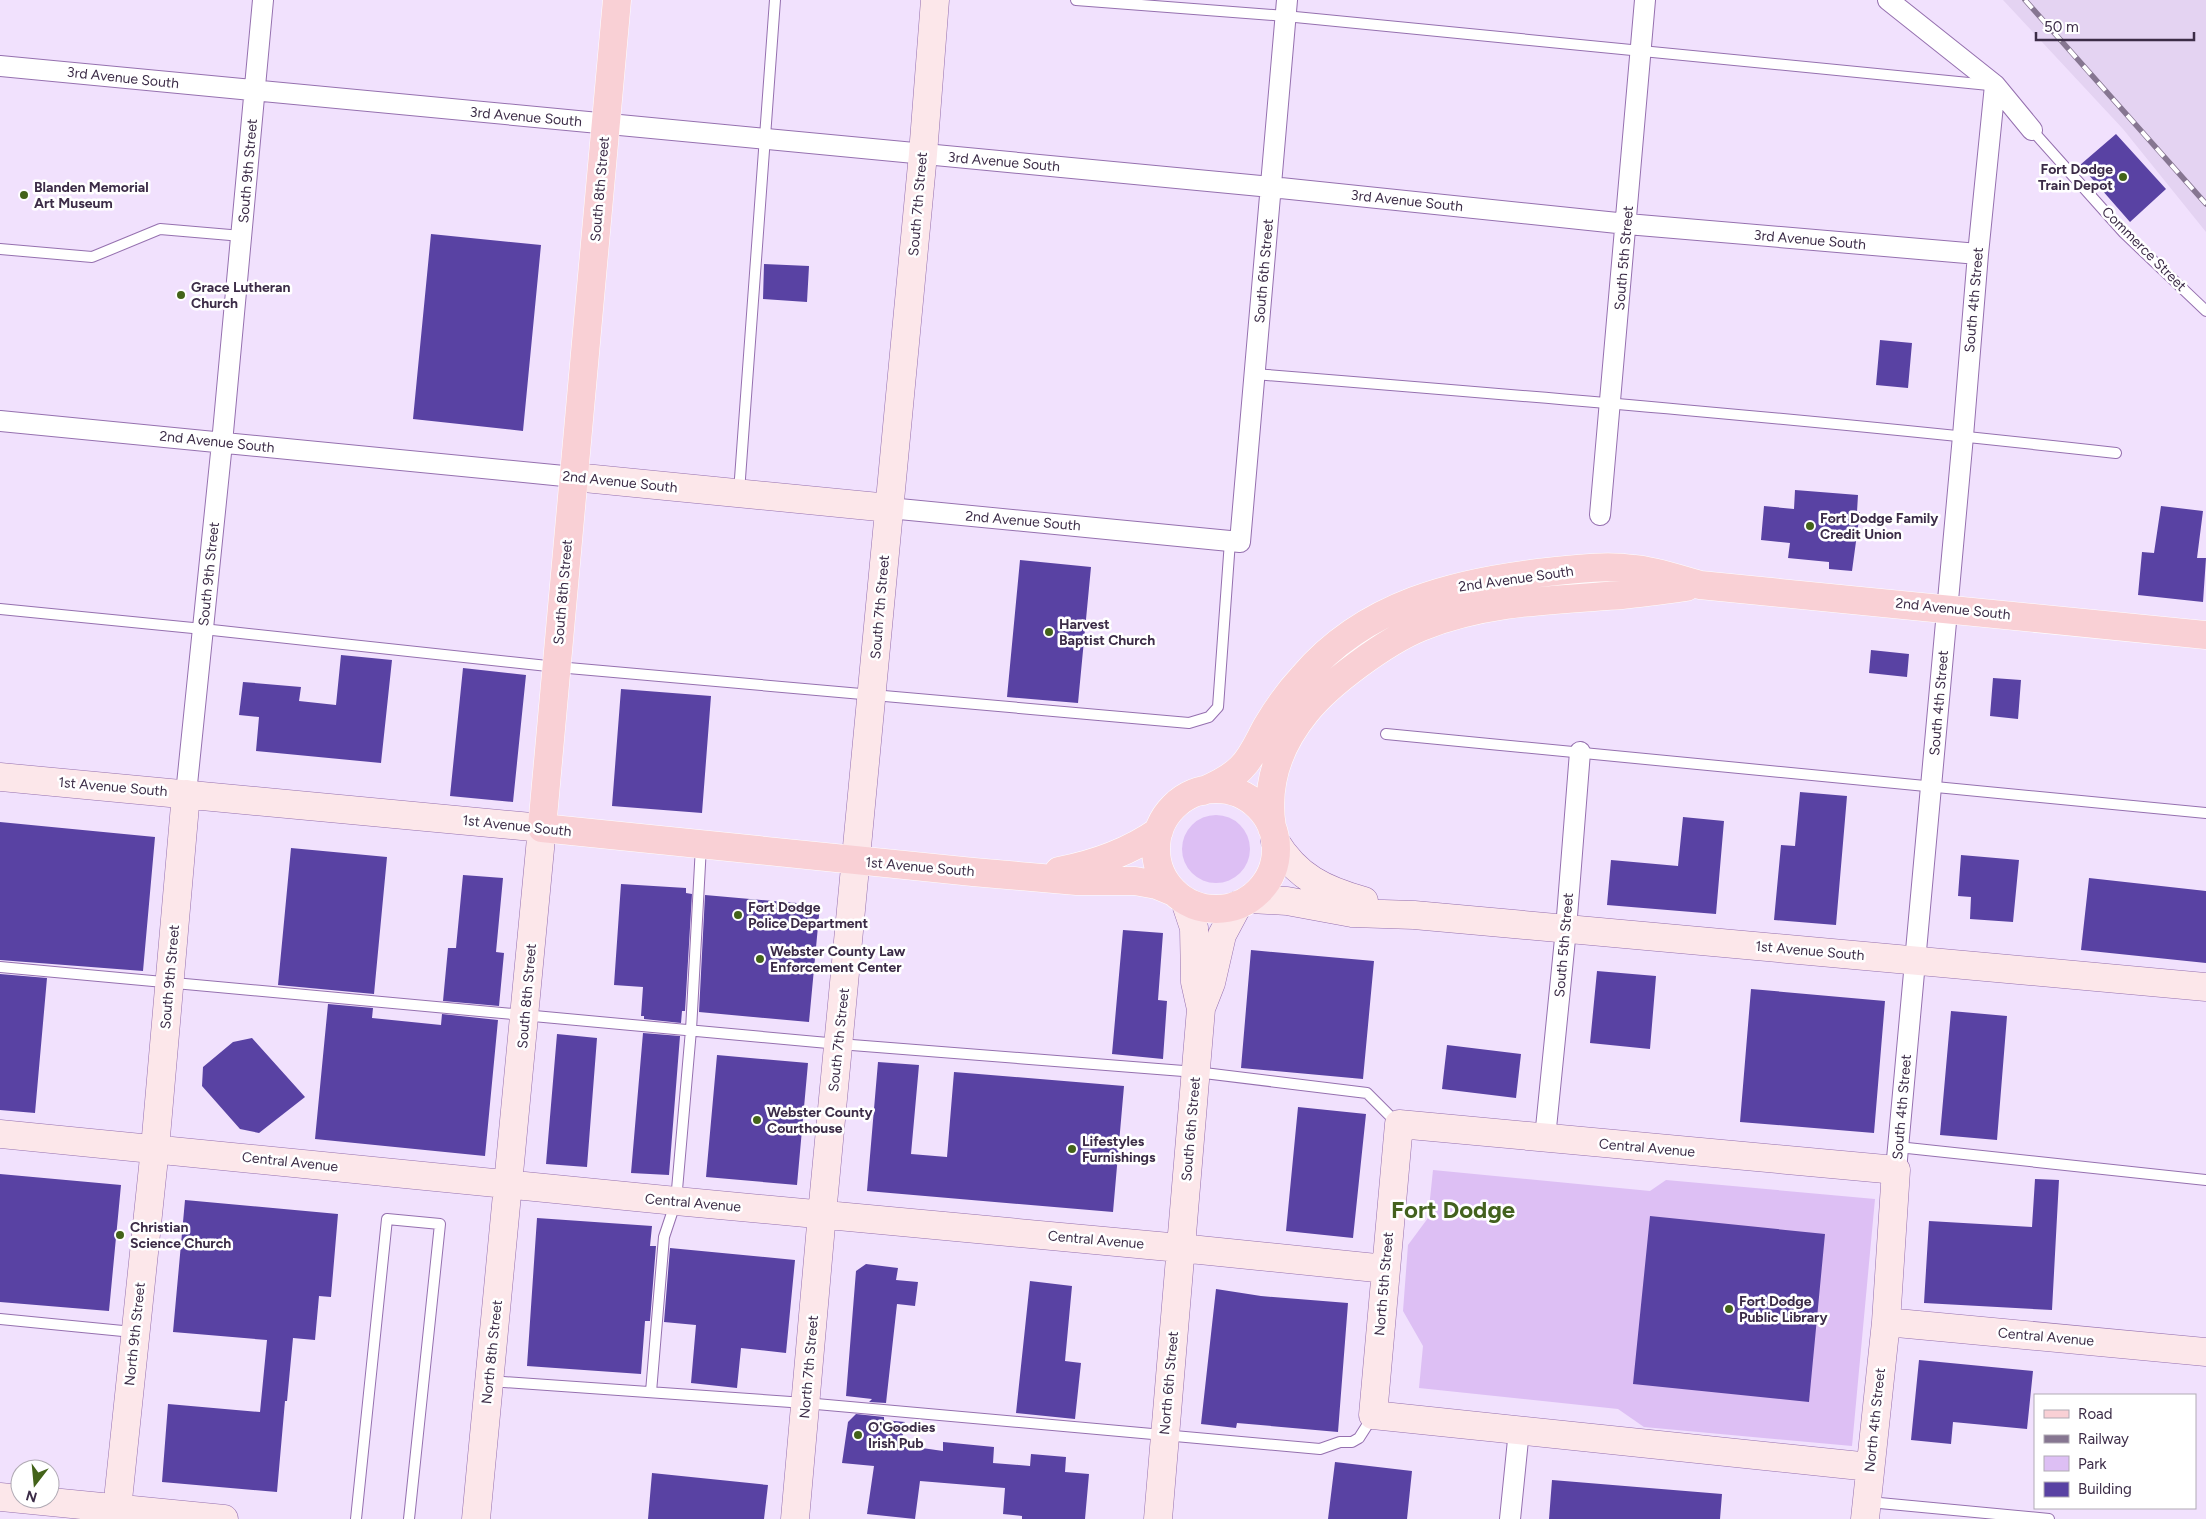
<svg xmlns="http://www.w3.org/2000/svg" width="2206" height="1519" font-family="Figtree,sans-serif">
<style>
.built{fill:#e4d3f2}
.green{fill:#ddbff4}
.building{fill:#5942a3}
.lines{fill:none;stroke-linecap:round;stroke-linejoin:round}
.lane-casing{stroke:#9570af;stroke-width:12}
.street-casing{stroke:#9570af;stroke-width:22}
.secondary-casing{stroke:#9570af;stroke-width:29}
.primary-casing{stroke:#fff;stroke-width:29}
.lane{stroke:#fff;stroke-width:10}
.street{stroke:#fff;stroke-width:20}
.secondary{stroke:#fce7ea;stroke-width:28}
.primary{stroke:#f9d0d5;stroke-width:28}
.rail-casing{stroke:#867691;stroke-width:5.5}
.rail{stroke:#fff;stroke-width:4;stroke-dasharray:11;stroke-linecap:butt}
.poi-dot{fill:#436319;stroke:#fff;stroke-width:2}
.labels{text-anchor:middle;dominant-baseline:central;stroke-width:5;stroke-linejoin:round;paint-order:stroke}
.street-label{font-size:14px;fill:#3c2c47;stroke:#fff}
.poi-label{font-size:14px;font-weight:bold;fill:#3c2c47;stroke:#fff;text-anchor:start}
.town-label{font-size:24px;font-weight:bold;fill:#43611e;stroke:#fff}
</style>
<rect width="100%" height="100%" fill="#f1e1fd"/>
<path class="built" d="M 2003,0 L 2206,0 L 2206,232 L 2123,129 Z"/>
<path class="green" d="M1182 849a34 34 0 1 1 68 0a34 34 0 1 1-68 0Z
M 1433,1170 L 1650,1191 L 1666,1180 L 1875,1199 L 1852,1446 L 1644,1427 L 1618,1409 L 1419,1388 L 1423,1346 L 1403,1311 L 1408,1245 L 1428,1218 Z"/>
<path class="building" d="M 2116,134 L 2166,189 L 2130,222 L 2080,165 Z
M 431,234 L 541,245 L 523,431 L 413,419 Z
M 764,264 L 809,266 L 807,302 L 763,299 Z
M 1880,340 L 1912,343 L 1908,388 L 1876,385 Z
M 1795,490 L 1858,495 L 1857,512 L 1860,512 L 1852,571 L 1829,569 L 1829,562 L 1788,558 L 1790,543 L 1761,540 L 1764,506 L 1794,509 Z
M 2161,506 L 2203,511 L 2197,558 L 2206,558 L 2203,602 L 2138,595 L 2142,552 L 2154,553 Z
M 1020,560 L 1091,567 L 1078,703 L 1007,697 Z
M 1871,650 L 1909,654 L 1907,677 L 1869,673 Z
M 341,655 L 392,660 L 381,763 L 256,751 L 259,717 L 239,715 L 243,682 L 301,687 L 299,701 L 336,705 Z
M 463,668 L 526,675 L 513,802 L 450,796 Z
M 1993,678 L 2021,680 L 2018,719 L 1990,716 Z
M 621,689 L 711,696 L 702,813 L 612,806 Z
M 1800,792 L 1847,796 L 1836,925 L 1774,920 L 1781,845 L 1795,846 Z
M 1683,817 L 1724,821 L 1716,914 L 1607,905 L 1611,860 L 1678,866 Z
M 0,822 L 155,837 L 143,971 L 0,960 Z
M 291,848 L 387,857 L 374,994 L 278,985 Z
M 1961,855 L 2019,860 L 2013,922 L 1970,919 L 1971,897 L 1958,896 Z
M 463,875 L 503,878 L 496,952 L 504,953 L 499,1006 L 443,1001 L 448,948 L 456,948 Z
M 2089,878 L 2206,891 L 2206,963 L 2081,950 Z
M 621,884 L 686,888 L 686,893 L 692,894 L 685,1011 L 682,1011 L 681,1023 L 644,1019 L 644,1016 L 641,1016 L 643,987 L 614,985 Z
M 705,895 L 820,905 L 809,1022 L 699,1012 Z
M 1123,930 L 1163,933 L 1158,1000 L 1167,1001 L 1163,1059 L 1112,1054 Z
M 1251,950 L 1374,961 L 1363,1079 L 1241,1068 Z
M 1597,971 L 1656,976 L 1650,1049 L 1590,1043 Z
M 0,974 L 47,978 L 35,1113 L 0,1110 Z
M 1751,989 L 1885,1001 L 1874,1133 L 1740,1122 Z
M 328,1004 L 373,1008 L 372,1018 L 441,1025 L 442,1014 L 498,1020 L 485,1156 L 315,1139 Z
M 1951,1011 L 2007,1016 L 1997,1140 L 1940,1135 Z
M 643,1033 L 680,1036 L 669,1175 L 631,1173 Z
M 557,1034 L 597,1038 L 587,1167 L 546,1164 Z
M 252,1038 L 305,1097 L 259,1133 L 240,1129 L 202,1086 L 203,1067 L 233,1042 Z
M 1447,1045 L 1521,1054 L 1516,1098 L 1442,1089 Z
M 717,1055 L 808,1063 L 797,1185 L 706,1177 Z
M 878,1062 L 919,1065 L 911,1154 L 947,1157 L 954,1072 L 1124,1086 L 1113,1212 L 867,1191 Z
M 1298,1107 L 1366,1114 L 1353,1238 L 1286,1231 Z
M 0,1174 L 121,1185 L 109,1311 L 0,1302 Z
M 2035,1179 L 2059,1180 L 2052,1310 L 1924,1303 L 1929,1221 L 2032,1227 Z
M 185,1200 L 338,1214 L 331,1297 L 319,1296 L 315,1340 L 293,1338 L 287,1401 L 285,1401 L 277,1492 L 162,1482 L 168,1404 L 260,1412 L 267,1340 L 173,1332 Z
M 1650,1216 L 1825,1234 L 1809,1402 L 1633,1384 Z
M 537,1218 L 652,1226 L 650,1246 L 656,1246 L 650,1321 L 645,1321 L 641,1374 L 527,1366 Z
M 670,1248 L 795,1260 L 786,1353 L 741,1348 L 737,1388 L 691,1383 L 696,1325 L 664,1322 Z
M 866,1264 L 898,1268 L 896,1280 L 918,1282 L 915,1306 L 897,1304 L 886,1403 L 869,1402 L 872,1399 L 846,1396 L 856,1271 Z
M 1030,1281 L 1072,1286 L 1065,1361 L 1081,1363 L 1075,1419 L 1016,1413 Z
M 1216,1289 L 1261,1296 L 1348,1303 L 1338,1432 L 1237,1423 L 1236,1428 L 1201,1424 Z
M 1919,1360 L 2033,1371 L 2027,1429 L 1953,1422 L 1951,1444 L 1911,1440 Z
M 856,1414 L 884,1417 L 884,1420 L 905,1422 L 901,1445 L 943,1451 L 943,1442 L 994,1447 L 993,1463 L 1030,1466 L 1031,1454 L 1066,1457 L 1065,1472 L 1089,1474 L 1085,1519 L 1022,1519 L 1022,1516 L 1003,1514 L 1005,1488 L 920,1481 L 915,1519 L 867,1514 L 874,1466 L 842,1463 L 848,1422 Z
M 1335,1462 L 1412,1471 L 1407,1519 L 1328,1519 Z
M 652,1473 L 768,1485 L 764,1519 L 648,1519 Z
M 1552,1480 L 1722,1494 L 1720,1519 L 1549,1519 Z"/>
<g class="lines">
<g class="lane-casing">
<path id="lane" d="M 1076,0 L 1285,16 L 1989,85
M 2032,130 L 2124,233 L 2206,311
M 0,249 L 92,257 L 160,229 L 242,236
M 1255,374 C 1542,397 1829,421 2116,453
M 739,492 L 775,0
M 0,609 L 203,629 L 557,667 L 1189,723 L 1209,717 L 1218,707 L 1230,541
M 1386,734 L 2206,813
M 0,967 L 839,1044 L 1196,1072 L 1367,1093 L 1398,1124
M 1898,1147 L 2206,1180
M 0,1319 L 133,1332
M 490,1381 L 805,1403 L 1320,1449 L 1340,1442 L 1352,1442 L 1359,1438 L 1373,1416
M 651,1392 L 664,1237 L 676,1201 L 691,1030 L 701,846
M 1869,1502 L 2049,1519
M 356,1519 L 387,1219 L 440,1224 L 409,1519"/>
</g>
<g class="street-casing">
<path id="street" d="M 1888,0 L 1995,85 L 2032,130
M 0,66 L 1271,187 L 1627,224 L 1978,254
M 0,421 L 574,477
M 889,508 L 1240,542 L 1287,0
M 1600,515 L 1645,0
M 186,794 L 222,443 L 263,0
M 1545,1138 L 1566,929 L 1580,752
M 1896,1170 L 1963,436 L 1978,254 L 1995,85
M 1510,1519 L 1519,1430"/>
</g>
<g class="secondary-casing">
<path id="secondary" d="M 574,477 L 889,508
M 0,777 L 542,828 L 476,1519
M 1275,841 C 1297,877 1324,890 1364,901
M 1250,899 L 1287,901 L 1352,913 L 1414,915 L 2206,987
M 1202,1006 L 1211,983 L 1222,935 L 1238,905
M 0,1134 L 676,1201 L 1180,1248 L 1386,1269
M 1886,1322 L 2206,1352
M 0,1497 L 224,1519
M 116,1519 L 155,1148 L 186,794
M 795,1519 L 822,1214 L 923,154 L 935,0
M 1158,1519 L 1201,1009 L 1195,982 L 1194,928 L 1185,901
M 1865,1519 L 1886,1322 L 1896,1170 L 1399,1124 L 1373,1415 L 1870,1467"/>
</g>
<g class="primary-casing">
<path id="primary" d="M 617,0 L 542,828 L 973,872 L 1077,881 L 1135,881 L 1157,885 L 1174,892
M1156 849a60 60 0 1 1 120 0a60 60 0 1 1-120 0Z
M 1203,791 C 1217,785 1230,779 1241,768 C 1253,756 1259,740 1267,726 C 1277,709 1289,692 1303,677 C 1365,604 1456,582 1547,572 C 1575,569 1606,565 1634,569 C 1656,571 1678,579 1700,585 L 2206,635
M 1272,828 C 1265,785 1279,745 1306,712 C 1321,693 1340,678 1359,664 C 1378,650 1399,636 1421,627 C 1485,601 1554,600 1622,595 C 1644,593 1665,590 1686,587
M 1059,871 C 1096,864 1129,852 1159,831"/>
</g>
<use href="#lane" class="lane"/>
<use href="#street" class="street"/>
<use href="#secondary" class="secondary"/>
<use href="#primary" class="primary"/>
<g class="rail-casing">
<path id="rail" d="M 2025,0 L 2206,204"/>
</g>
<use href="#rail" class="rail"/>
</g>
<g class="poi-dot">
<circle cx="2123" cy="177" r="5"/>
<circle cx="24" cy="195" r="5"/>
<circle cx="181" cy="295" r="5"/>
<circle cx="1810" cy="526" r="5"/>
<circle cx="1049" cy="632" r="5"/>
<circle cx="738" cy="915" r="5"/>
<circle cx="760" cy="959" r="5"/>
<circle cx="757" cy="1120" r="5"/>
<circle cx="1072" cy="1149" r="5"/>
<circle cx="120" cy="1235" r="5"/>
<circle cx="1729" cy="1309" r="5"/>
<circle cx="858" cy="1435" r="5"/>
</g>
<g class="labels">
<g class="street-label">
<text transform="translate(123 78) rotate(6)">3rd Avenue South</text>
<text transform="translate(526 117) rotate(5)">3rd Avenue South</text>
<text transform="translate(1004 162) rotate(5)">3rd Avenue South</text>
<text transform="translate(248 171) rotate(-85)">South 9th Street</text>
<text transform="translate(600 189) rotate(-85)">South 8th Street</text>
<text transform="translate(1407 201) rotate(6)">3rd Avenue South</text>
<text transform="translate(918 204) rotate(-85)">South 7th Street</text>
<text transform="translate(1810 240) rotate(5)">3rd Avenue South</text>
<text transform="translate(2144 249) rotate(45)">Commerce Street</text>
<text transform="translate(1624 258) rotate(-85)">South 5th Street</text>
<text transform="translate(1264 271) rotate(-85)">South 6th Street</text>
<text transform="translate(1974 300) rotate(-85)">South 4th Street</text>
<text transform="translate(217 442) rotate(6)">2nd Avenue South</text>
<text transform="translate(620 482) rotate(6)">2nd Avenue South</text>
<text transform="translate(1023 521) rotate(5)">2nd Avenue South</text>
<text transform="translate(209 574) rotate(-84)">South 9th Street</text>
<text transform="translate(1516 579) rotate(-8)">2nd Avenue South</text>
<text transform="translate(563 592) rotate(-85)">South 8th Street</text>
<text transform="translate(880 607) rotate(-85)">South 7th Street</text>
<text transform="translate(1953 609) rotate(6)">2nd Avenue South</text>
<text transform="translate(1939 703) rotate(-85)">South 4th Street</text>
<text transform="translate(113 787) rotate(5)">1st Avenue South</text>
<text transform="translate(517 826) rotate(6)">1st Avenue South</text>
<text transform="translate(920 867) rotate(5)">1st Avenue South</text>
<text transform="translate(1564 945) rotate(-85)">South 5th Street</text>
<text transform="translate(1810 951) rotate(5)">1st Avenue South</text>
<text transform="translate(170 977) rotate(-85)">South 9th Street</text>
<text transform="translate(527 996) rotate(-85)">South 8th Street</text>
<text transform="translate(839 1040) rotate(-84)">South 7th Street</text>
<text transform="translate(1902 1107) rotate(-85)">South 4th Street</text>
<text transform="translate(1191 1129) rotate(-85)">South 6th Street</text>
<text transform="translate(1647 1148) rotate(5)">Central Avenue</text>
<text transform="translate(290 1162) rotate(6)">Central Avenue</text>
<text transform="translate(693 1203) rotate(5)">Central Avenue</text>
<text transform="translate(1096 1240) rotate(5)">Central Avenue</text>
<text transform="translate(1384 1284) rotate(-85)">North 5th Street</text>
<text transform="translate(135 1334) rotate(-84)">North 9th Street</text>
<text transform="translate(2046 1337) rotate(5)">Central Avenue</text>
<text transform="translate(492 1352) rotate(-84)">North 8th Street</text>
<text transform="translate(809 1367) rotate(-85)">North 7th Street</text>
<text transform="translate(1169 1383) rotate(-85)">North 6th Street</text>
<text transform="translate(1875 1420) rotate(-84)">North 4th Street</text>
</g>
<g class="poi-label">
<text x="2113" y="169" text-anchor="end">Fort Dodge<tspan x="2113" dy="16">Train Depot</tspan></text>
<text x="34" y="187">Blanden Memorial<tspan x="34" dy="16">Art Museum</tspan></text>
<text x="191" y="287">Grace Lutheran<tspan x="191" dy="16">Church</tspan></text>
<text x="1820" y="518">Fort Dodge Family<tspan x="1820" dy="16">Credit Union</tspan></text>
<text x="1059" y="624">Harvest<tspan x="1059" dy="16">Baptist Church</tspan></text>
<text x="748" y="907">Fort Dodge<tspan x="748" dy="16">Police Department</tspan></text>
<text x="770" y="951">Webster County Law<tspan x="770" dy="16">Enforcement Center</tspan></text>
<text x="767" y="1112">Webster County<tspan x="767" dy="16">Courthouse</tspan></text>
<text x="1082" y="1141">Lifestyles<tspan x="1082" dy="16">Furnishings</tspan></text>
<text x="130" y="1227">Christian<tspan x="130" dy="16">Science Church</tspan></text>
<text x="1739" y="1301">Fort Dodge<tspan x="1739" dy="16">Public Library</tspan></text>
<text x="868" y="1427">O'Goodies<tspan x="868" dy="16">Irish Pub</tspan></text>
</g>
<g class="town-label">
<text x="1453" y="1209">Fort Dodge</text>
</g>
</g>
<rect x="2034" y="1394" width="162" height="115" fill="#ffffff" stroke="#b1abb5"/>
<rect x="2044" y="1410" width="25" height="8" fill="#f9d0d5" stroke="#b1abb5"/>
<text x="2078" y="1419" font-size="15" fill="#3c2c47">Road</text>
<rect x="2044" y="1435" width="25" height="8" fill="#867691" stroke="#b1abb5"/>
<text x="2078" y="1444" font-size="15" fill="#3c2c47">Railway</text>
<rect x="2044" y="1456" width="25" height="15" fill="#ddbff4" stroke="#b1abb5"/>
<text x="2078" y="1469" font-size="15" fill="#3c2c47">Park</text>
<rect x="2044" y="1482" width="25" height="15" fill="#5942a3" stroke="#b1abb5"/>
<text x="2078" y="1494" font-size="15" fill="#3c2c47">Building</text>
<g transform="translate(35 1484) rotate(196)"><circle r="24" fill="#ffffff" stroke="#b1abb5"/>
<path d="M0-4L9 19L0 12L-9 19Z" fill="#436319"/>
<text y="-8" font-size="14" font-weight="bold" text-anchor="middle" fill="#3c2c47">N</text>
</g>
<path d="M2036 32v8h158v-8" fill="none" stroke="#3c2c47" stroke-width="2.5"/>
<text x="2044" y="32" font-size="15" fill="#3c2c47" stroke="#ffffff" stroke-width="4" paint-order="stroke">50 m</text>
</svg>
